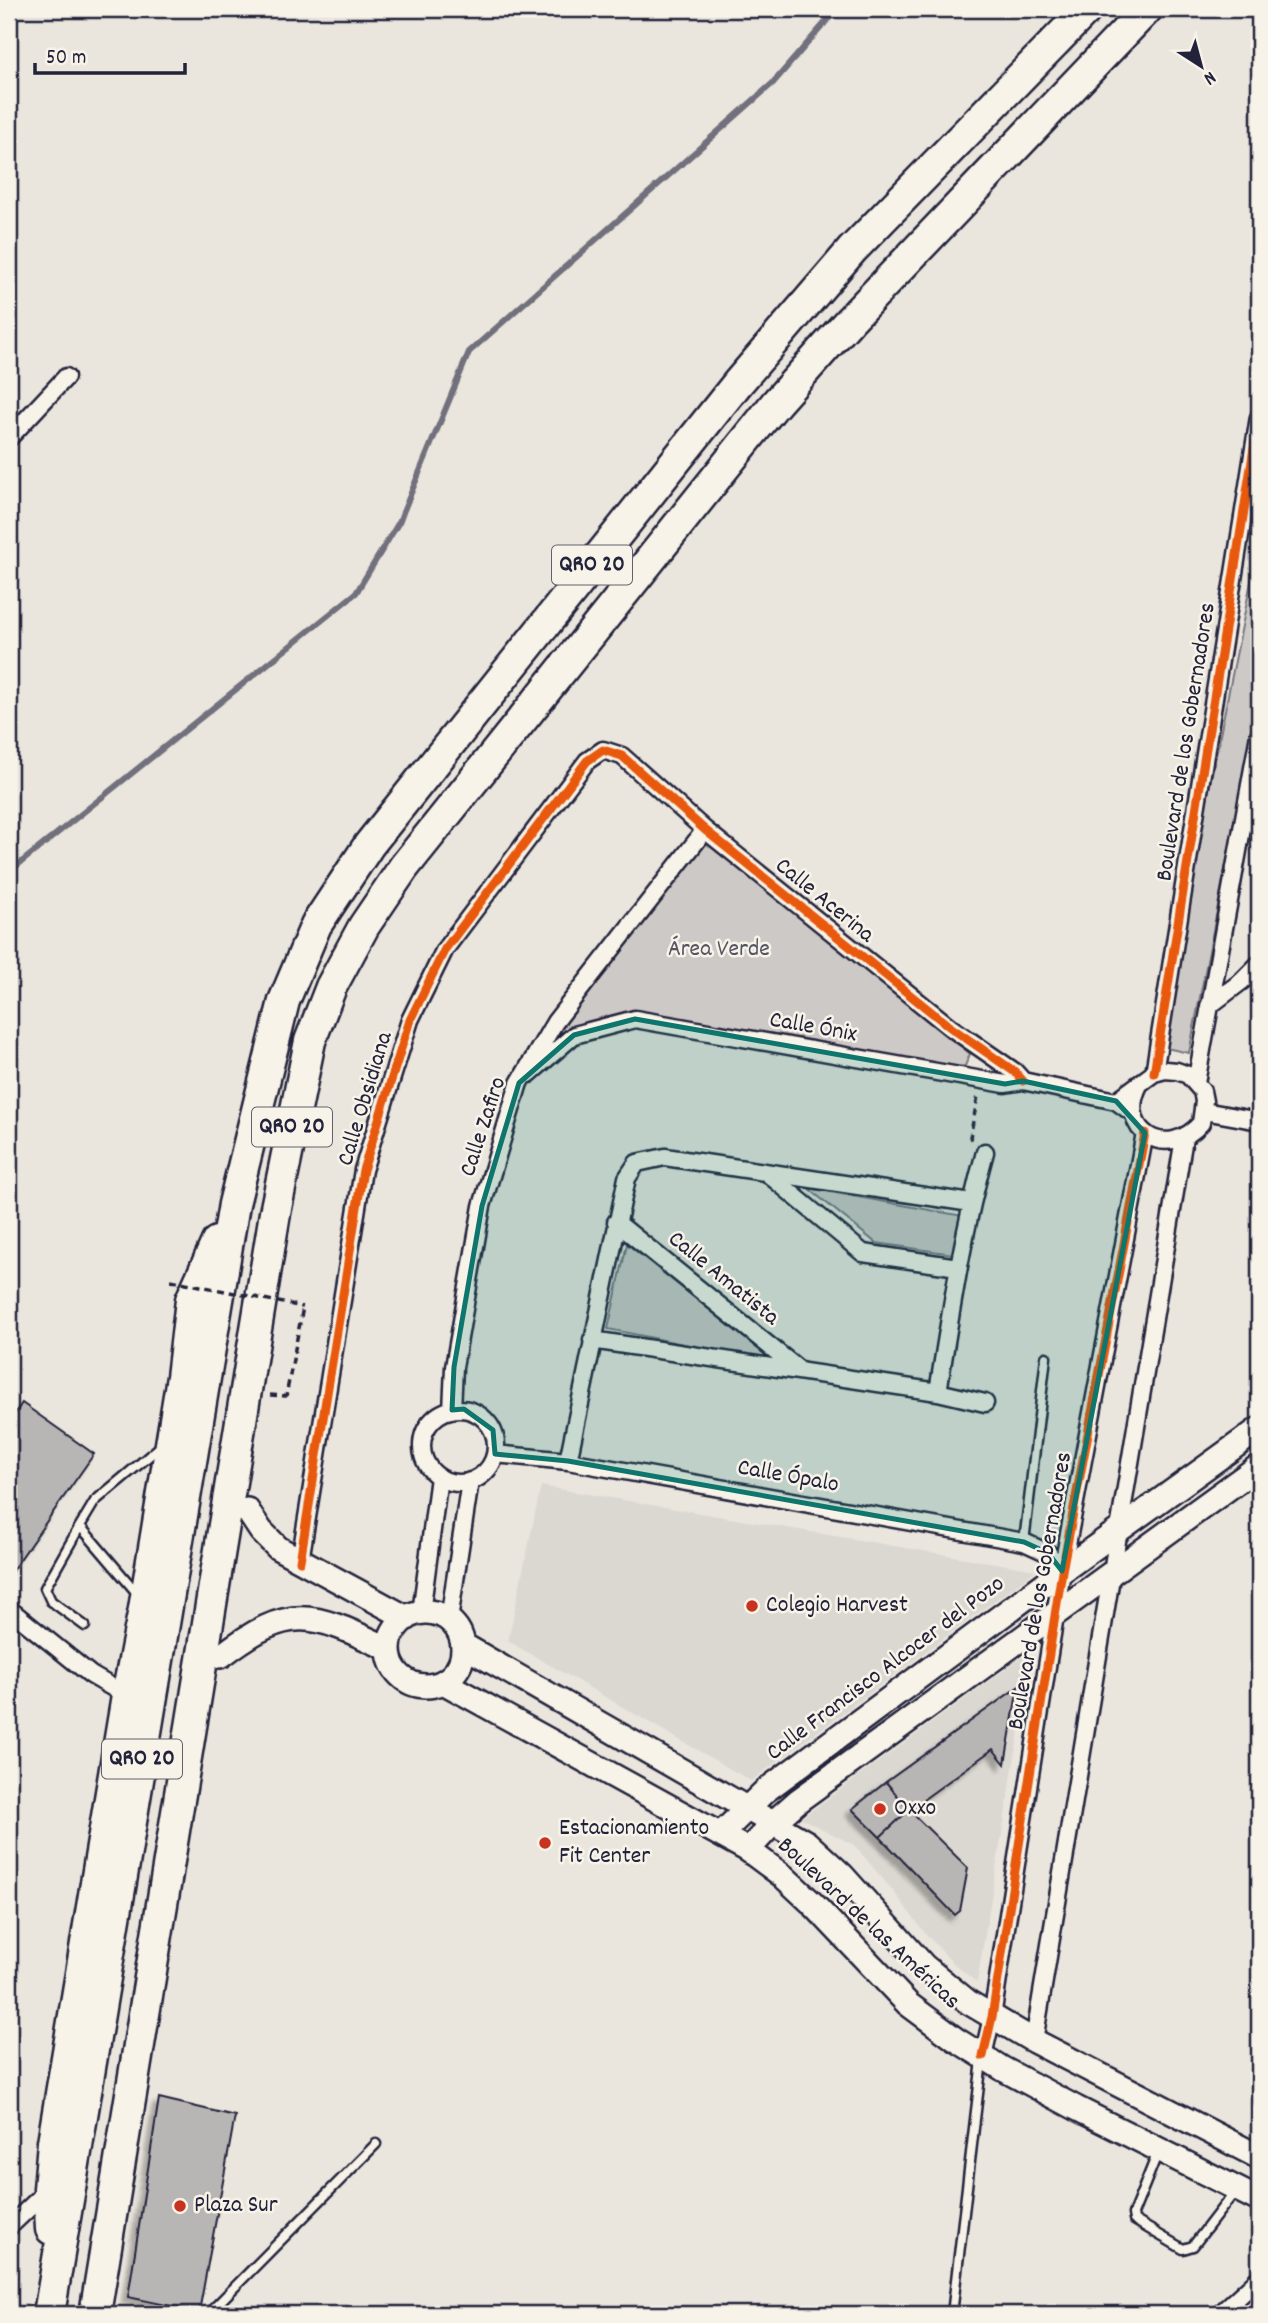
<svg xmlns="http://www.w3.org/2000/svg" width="1268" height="2323" font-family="Dekko,sans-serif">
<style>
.built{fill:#dbd8d2}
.green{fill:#cdc9c6;stroke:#787680;stroke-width:2}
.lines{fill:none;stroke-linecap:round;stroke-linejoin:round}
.stream{stroke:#716f7b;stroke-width:6}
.building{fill:#b8b6b5;stroke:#22223b;stroke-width:2;filter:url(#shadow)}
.lane-casing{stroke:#22223b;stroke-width:13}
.street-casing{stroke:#22223b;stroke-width:21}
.secondary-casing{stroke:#22223b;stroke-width:28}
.highway-casing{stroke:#22223b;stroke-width:35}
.path{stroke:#22223b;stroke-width:3.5;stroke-dasharray:7 5;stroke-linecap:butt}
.lane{stroke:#f7f3e8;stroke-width:8}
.street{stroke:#f7f3e8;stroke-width:16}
.secondary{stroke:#f7f3e8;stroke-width:23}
.highway{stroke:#f7f3e8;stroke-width:30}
.path-bridge{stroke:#22223b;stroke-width:3.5;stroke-dasharray:7 5;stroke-linecap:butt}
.cycleway-casing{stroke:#f7f3e8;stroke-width:13}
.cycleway{stroke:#e8590c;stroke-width:9}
.marked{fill:#0f766e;fill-opacity:0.2;stroke:#0f766e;stroke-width:5;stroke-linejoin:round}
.poi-dot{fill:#c8321e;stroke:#f7f3e8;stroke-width:2.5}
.labels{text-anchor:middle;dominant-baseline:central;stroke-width:5;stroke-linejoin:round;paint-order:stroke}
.shield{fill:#f7f3e8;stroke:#62616f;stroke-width:2}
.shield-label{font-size:23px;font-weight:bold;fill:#22223b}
.street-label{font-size:24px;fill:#22223b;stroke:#f7f3e8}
.park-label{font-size:24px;fill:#555465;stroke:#f7f3e8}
.poi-label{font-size:24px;fill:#22223b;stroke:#f7f3e8;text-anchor:start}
</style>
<defs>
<filter id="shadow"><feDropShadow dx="-6" dy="6" stdDeviation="2" flood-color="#0004"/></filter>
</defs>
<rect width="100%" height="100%" fill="#eae6de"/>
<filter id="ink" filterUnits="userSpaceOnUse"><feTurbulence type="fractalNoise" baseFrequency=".0143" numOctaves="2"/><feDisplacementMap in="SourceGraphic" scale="14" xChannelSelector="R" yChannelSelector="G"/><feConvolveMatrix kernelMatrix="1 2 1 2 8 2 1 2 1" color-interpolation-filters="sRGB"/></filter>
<g filter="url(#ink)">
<path class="built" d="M 541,1486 L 1036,1570 L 751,1781 L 508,1641 Z
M 1022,1657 L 1031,1660 L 977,1983 L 951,1961 L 924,1932 L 894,1892 L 854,1845 L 801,1818 Z"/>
<path class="green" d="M 1259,542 L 1259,697 L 1189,1053 L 1157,1046 Z
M 705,834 L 947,1033 L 970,1054 L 965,1066 L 951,1069 L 659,1022 L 629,1012 L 594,1023 L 549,1045 L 573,1007 Z
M 808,1188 L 963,1216 L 953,1254 L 876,1243 Z
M 627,1244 L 775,1362 L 608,1329 Z"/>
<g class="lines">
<path class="stream" d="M 9,872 L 356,593 L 399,522 L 469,352 L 773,83 L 837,9"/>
</g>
<path class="building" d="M 22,1403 L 94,1454 L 9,1575 L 9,1422 Z
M 1018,1687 L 1005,1764 L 993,1749 L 909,1810 L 886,1782 Z
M 886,1782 L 909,1810 L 880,1837 L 852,1809 Z
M 909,1810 L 968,1868 L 960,1911 L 955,1915 L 880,1837 Z
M 159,2098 L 235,2116 L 199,2312 L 128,2297 Z"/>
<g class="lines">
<g class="lane-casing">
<path id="lane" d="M 80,1526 L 45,1588 L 51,1601 L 85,1626
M 1024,1542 L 1046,1357
M 137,1593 L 80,1526 L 95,1501 L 161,1446
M 1158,2152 L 1133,2214 L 1134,2220 L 1183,2249 L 1193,2246 L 1236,2190
M 208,2314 L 376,2144
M 952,2314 L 982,2060"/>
</g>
<g class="street-casing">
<path id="street" d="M 9,438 L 66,377
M 1209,1006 L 1242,981 L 1259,964
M 1154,1073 L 1259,417
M 529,1074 L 574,1035 L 635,1019 L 1005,1084 L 1023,1081 L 1116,1101 L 1134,1114
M 1196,1083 L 1259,735
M 1116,1101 L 1154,1073 L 1165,1070 L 1177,1071 L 1188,1075 L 1202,1091 L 1204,1101 L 1201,1123 C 1167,1162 1116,1131 1139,1085
M 1204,1111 L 1259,1121
M 767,1173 L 863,1253 L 958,1267
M 616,1222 L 798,1369
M 592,1340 L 938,1392 L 985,1403
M 938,1392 C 951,1311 963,1231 985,1152
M422 1446a37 37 0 1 1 74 0a37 37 0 1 1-74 0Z
M 452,1410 L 454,1367 L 482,1206 L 519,1083 L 555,1022 L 705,830
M 495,1454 L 568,1461 L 1024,1542 L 1048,1553 L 1062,1571
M 568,1461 L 627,1178 L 637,1163 L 665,1157 L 971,1203
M 300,1561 L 363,1170 L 410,1020 L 445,949 L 587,761 L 603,750 L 622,756 L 705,830 L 950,1027 L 1015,1072 L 1023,1081
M 9,1609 L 91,1675 L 127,1696
M 421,1613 L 439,1477
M 449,1620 L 470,1481
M 1034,2041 L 1184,1138
M 983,2056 L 992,2017 L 1062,1571 L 1145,1133
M 9,2227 L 49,2189
M 1220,2314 L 1259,2278"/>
</g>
<g class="secondary-casing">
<path id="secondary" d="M 247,1510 L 261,1531 L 278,1548 L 407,1618
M389 1649a37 37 0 1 1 74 0a37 37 0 1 1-74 0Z
M 463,1645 L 807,1843 L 842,1875 L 924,1966 L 968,2002 L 1034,2041 L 1259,2157
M 221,1656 C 292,1601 314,1614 389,1649
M 443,1682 L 748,1850 L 783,1876 L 813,1904 L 908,2004 L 955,2039 L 1003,2069 L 1076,2108 L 1259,2200
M 721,1834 L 765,1791 L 1062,1571 L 1259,1429
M 748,1850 L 774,1822 L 799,1800 L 1259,1466"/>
</g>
<g class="highway-casing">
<path id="highway" d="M 51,2229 L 49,2189 L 53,2142 L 127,1696 L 144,1609 L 182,1377 L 191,1300 L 217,1242
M 49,2314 L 234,1204 L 284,1001 L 316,925 L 369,845 L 737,384 L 852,250 L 1087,9
M 95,2314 L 275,1213 L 310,1041 L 331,987 L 364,926 L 404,867 L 776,403 L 850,320 L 1147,9"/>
</g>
<path class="path" d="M 972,1139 L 970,1137 L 978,1096
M 270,1395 L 286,1396 L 303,1307"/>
<use href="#lane" class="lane"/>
<use href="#street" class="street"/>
<use href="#secondary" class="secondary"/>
<use href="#highway" class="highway"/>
<path class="path-bridge" d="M 171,1280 L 303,1307"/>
<g class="cycleway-casing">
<path id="cycleway" d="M 1154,1073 L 1259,417
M 300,1561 L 363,1170 L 410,1020 L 445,949 L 587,761 L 603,750 L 622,756 L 705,830 L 950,1027 L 1015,1072 L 1023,1081
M 983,2056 L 992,2017 L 1062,1571 L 1145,1133"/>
</g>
<use href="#cycleway" class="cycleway"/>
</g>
</g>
<path class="marked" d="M 635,1019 L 1005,1084 L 1023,1081 L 1116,1101 L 1145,1133 L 1062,1571 L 1048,1553 L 1024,1542 L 568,1461 L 495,1454 L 493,1430 L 464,1409 L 452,1410 L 454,1367 L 482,1206 L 519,1083 L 574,1035 Z"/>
<g class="poi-dot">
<circle cx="752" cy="1606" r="7"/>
<circle cx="880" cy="1809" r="7"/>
<circle cx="545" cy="1843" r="7"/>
<circle cx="180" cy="2206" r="7"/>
</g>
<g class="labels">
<g class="shield">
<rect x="552" y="545.5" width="80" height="39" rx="5"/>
<rect x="252" y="1107.5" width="80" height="39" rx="5"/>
<rect x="102" y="1739.5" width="80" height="39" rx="5"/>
</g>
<g class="shield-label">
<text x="592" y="565">QRO 20</text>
<text x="292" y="1127">QRO 20</text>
<text x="142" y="1759">QRO 20</text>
</g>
<g class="street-label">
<text transform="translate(1187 742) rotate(-81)">Boulevard de los Gobernadores</text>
<text transform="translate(824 901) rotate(39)">Calle Acerina</text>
<text transform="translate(813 1028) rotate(10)">Calle Ónix</text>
<text transform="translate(366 1099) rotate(-73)">Calle Obsidiana</text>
<text transform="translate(484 1127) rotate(-72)">Calle Zafiro</text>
<text transform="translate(723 1279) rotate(39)">Calle Amatista</text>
<text transform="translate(788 1477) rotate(10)">Calle Ópalo</text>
<text transform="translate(1041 1591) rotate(-80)">Boulevard de los Gobernadores</text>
<text transform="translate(886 1669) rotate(-37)">Calle Francisco Alcocer del Pozo</text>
<text transform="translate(868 1924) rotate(43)">Boulevard de las Américas</text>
</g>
<g class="park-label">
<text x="719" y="950">Área Verde</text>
</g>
<g class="poi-label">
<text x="766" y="1606">Colegio Harvest</text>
<text x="894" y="1809">Oxxo</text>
<text x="559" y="1829">Estacionamiento<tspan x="559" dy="28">Fit Center</tspan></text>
<text x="194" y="2206">Plaza Sur</text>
</g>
</g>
<rect width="1268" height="2323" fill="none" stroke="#f7f3e8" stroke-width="35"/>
<rect x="18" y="18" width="1233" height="2288" fill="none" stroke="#22223b" stroke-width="2.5" filter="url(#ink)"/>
<g transform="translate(1201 66) rotate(144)" stroke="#f7f3e8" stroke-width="5" paint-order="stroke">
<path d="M0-5L12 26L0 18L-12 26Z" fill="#22223b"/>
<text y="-10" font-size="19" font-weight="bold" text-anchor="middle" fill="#22223b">N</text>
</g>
<path d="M35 63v10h150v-10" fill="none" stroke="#22223b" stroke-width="3.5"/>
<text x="46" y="63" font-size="21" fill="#22223b" stroke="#f7f3e8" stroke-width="5" paint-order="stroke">50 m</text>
</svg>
